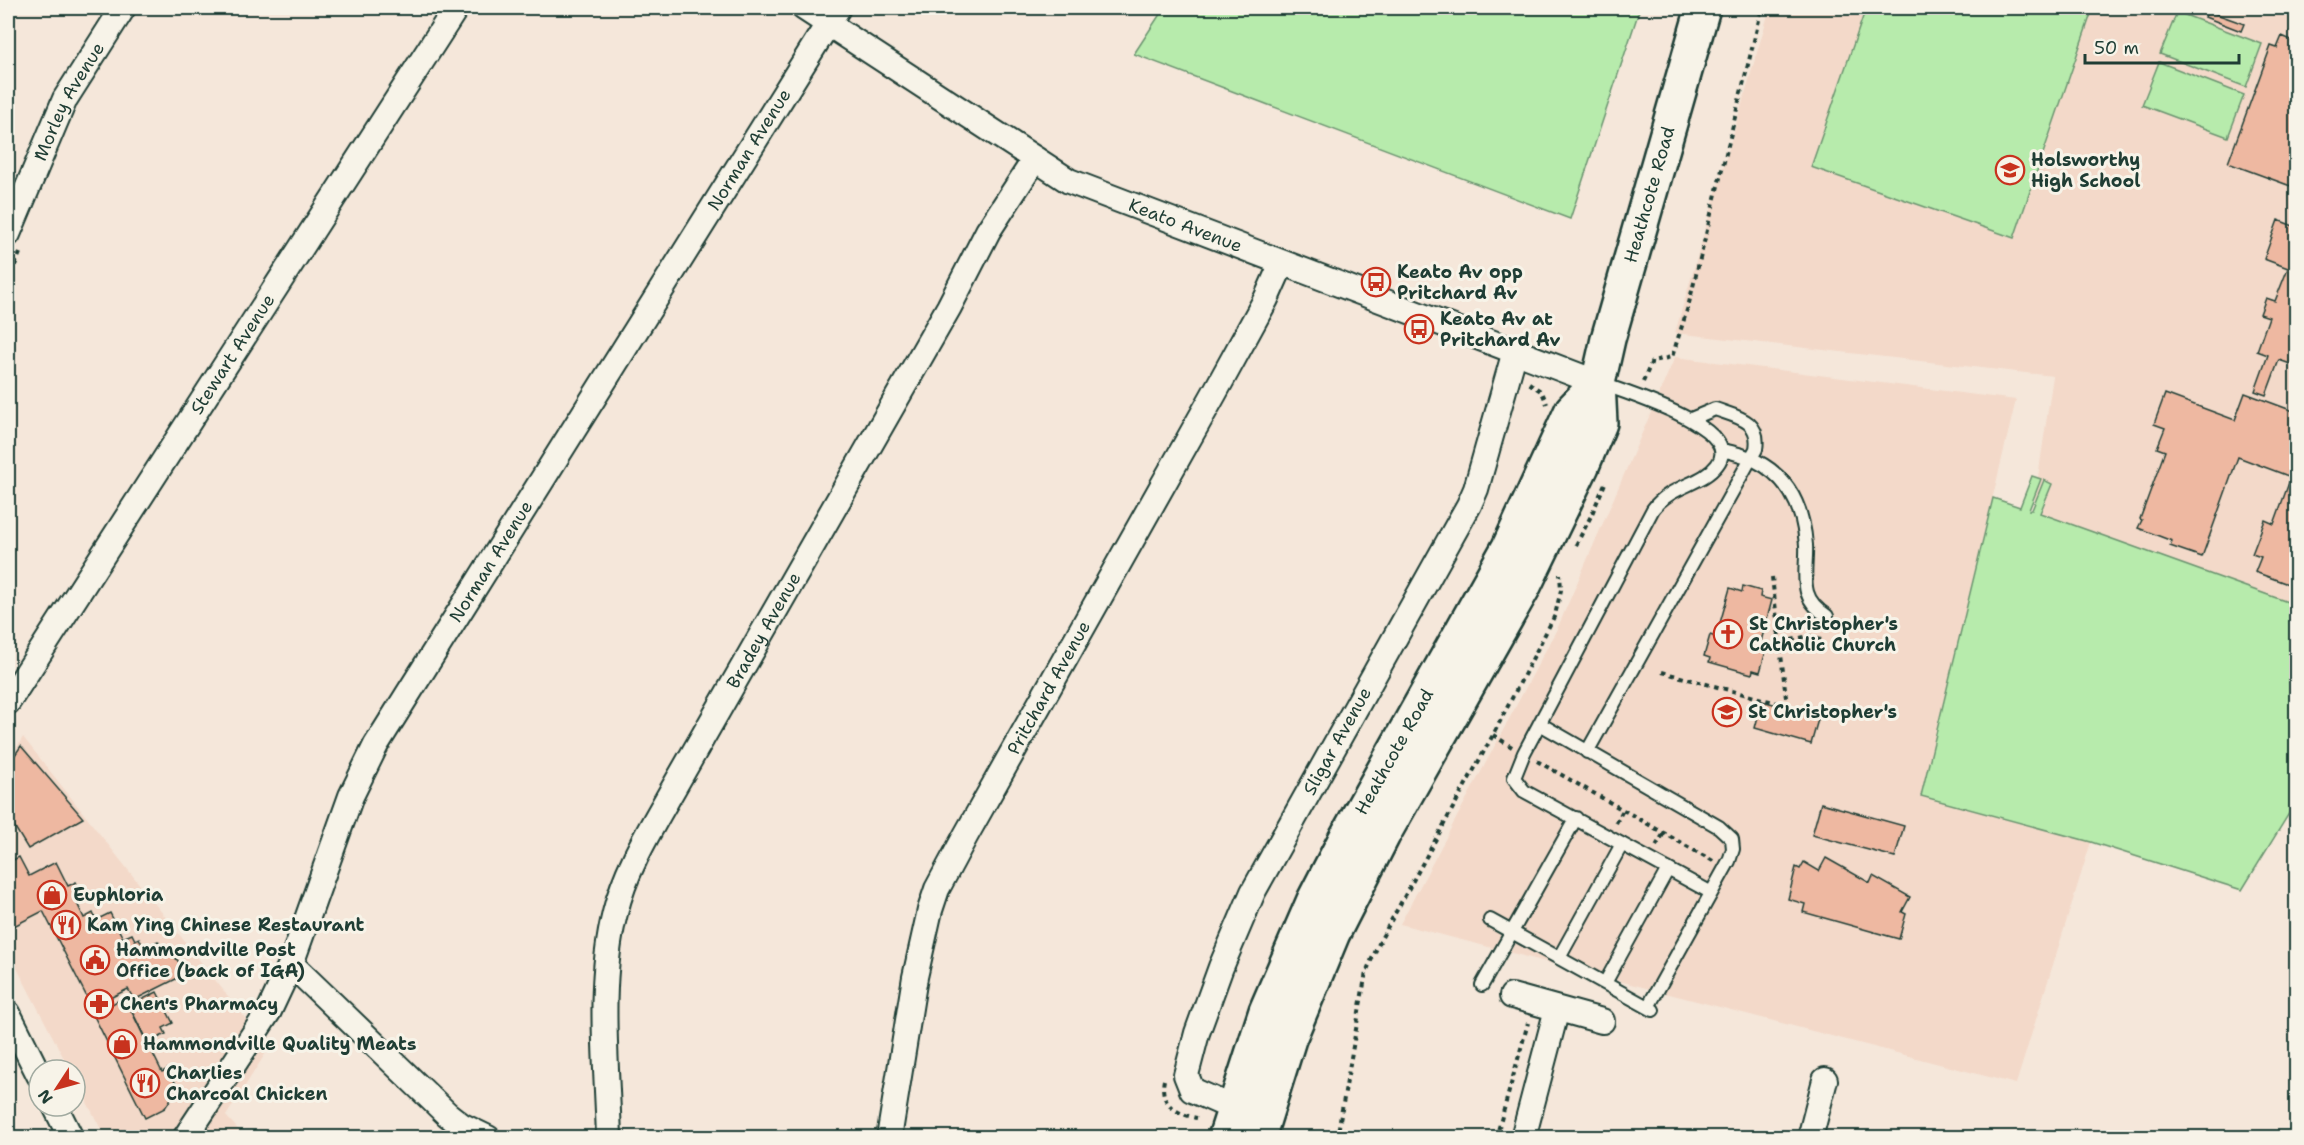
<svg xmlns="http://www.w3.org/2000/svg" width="2304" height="1145" font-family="'Shantell Sans',sans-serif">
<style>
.built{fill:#f3d9c9}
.green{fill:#b7ebac;stroke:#6b9470;stroke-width:1.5}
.building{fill:#eeb8a1;stroke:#1f3d34;stroke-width:1.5}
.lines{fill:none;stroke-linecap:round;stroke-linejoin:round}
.lane-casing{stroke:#1f3d34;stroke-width:16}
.street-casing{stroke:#1f3d34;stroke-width:28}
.primary-casing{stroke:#1f3d34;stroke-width:38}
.path{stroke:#1f3d34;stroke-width:4;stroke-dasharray:4.5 4.5;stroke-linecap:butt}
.lane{stroke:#f7f3e8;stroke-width:12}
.street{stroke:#f7f3e8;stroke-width:24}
.primary{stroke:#f7f3e8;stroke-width:33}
.labels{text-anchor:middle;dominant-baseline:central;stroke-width:6;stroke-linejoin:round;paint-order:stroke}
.street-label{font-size:18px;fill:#1f3d34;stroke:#f7f3e8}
.poi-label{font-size:18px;font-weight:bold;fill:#1f3d34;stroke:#f7f3e8;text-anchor:start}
</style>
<rect width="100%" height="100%" fill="#f5e7da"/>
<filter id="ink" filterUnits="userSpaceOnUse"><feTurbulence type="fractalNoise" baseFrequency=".0167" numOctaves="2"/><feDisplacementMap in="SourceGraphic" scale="12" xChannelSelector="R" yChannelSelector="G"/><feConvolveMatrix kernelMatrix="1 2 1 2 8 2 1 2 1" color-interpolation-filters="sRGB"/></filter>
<g filter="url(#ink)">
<path class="built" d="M 1770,8 L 2296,8 L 2296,605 L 2033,511 L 2053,376 L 1675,333 Z
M 1675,357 L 2016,400 L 1921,796 L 2091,842 L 2016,1084 L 1400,924 L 1558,627 Z
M 23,737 L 269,1048 L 226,1116 L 245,1137 L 105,1137 L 75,1079 L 75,1070 L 70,1070 L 8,951 L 8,762 Z"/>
<path class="green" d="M 1164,8 L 1640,8 L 1570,219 L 1134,54 Z
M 1866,8 L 2093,8 L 2014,238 L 1811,167 Z
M 2177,12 L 2262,44 L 2246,87 L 2160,54 Z
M 2159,62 L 2244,95 L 2228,137 L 2142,105 Z
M 2032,476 L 2041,479 L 2029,510 L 2032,510 L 2044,480 L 2052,484 L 2040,513 L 2296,605 L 2296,802 L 2242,890 L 2091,842 L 1921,796 L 1993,498 L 2020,507 Z"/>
<path class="building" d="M 2208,11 L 2244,24 L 2241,31 L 2205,17 Z
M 2282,36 L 2296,42 L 2296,188 L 2228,163 L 2271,46 L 2277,48 Z
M 2278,220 L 2296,227 L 2296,366 L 2279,360 L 2266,395 L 2255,391 L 2268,355 L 2257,351 L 2269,317 L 2260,314 L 2266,298 L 2275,301 L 2288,268 L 2264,259 Z
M 2245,393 L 2296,412 L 2296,587 L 2255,572 L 2261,557 L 2252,554 L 2265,520 L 2274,524 L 2291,477 L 2238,457 L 2202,557 L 2170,546 L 2172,541 L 2138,528 L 2142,520 L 2140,519 L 2165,451 L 2157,448 L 2165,428 L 2154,424 L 2165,394 L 2235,420 Z
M 1743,586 L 1761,591 L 1760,597 L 1772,600 L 1759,649 L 1766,651 L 1760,672 L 1753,670 L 1752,674 L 1709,662 L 1710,658 L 1704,656 L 1710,635 L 1716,637 L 1730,588 L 1742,592 Z
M 1762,701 L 1819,716 L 1811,744 L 1755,728 Z
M 21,746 L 83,818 L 28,849 L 8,816 L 8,765 Z
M 1821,803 L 1904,826 L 1895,857 L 1812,835 Z
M 8,856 L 11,861 L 19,857 L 29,876 L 56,862 L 68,886 L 76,882 L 85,899 L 77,903 L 84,918 L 93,913 L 96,920 L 110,913 L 123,938 L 132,934 L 135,940 L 139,938 L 144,948 L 158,941 L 164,952 L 168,949 L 188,973 L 134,1000 L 128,989 L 92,1007 L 43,911 L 8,929 Z
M 1826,858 L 1870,883 L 1873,876 L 1910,897 L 1902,912 L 1906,914 L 1899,939 L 1803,912 L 1805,904 L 1788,899 L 1796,867 L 1800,869 L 1804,862 L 1819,871 Z
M 157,992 L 173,1023 L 163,1028 L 166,1034 L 147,1043 L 129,1006 Z
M 125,997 L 162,1072 L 168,1069 L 178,1088 L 165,1108 L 145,1118 L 93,1014 Z"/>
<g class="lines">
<g class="lane-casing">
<path id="lane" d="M 1600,383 C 1622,392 1747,428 1717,465 C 1702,485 1671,485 1653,509 L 1524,753 L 1514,778 L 1524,791 L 1710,892
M 1721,450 C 1775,459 1802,492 1806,545 C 1807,560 1803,577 1807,592 C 1810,603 1818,610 1827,616
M 1540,724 L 1719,827 L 1732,839 L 1733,849 L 1729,861 L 1648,1007
M 1587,752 L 1756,449 C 1761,420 1737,417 1715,409 L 1691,419
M 1490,920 L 1653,1010
M 1559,958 L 1622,844
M 1605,983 L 1668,869
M 1482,985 L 1576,818"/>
</g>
<g class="street-casing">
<g id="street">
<path id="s1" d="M 804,8 L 1069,181 L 1598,383"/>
<path id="s2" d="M 8,234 L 65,99 L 123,8"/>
<path id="s3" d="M 8,702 L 456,8"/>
<path d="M 291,964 L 447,1114 L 461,1125 L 488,1138"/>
<path d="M 1512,996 L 1602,1021"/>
<path d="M 8,1013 L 39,1075"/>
<path d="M 55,1106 L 71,1138"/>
<path id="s4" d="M 1233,1108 L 1192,1090 L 1186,1075 L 1197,1033 L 1221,967 L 1253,892 L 1469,505 L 1476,489 L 1515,351"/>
<path id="s5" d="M 185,1138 L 269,1011 L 291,964 L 351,796 L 376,745 L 838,8"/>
<path id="s6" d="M 609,1138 C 607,1065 597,984 615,913 C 625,871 648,833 669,796 L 949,307 L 988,231 L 1035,159"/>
<path id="s7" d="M 889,1138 L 915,977 L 930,910 L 937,889 L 966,835 L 1214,394 L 1266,299 L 1282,263"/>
<path d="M 1523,1138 L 1557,1009"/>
<path d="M 1810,1138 L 1825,1080"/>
</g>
</g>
<g class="primary-casing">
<g id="primary">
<path id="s8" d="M 1225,1138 L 1266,1011 L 1314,900 L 1347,836 L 1509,547 L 1572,410 L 1598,383"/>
<path id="s9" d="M 1258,1138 L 1289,1039 L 1333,933 L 1383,835 L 1523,588 L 1582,466 L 1600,423 L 1598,383 L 1608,339 L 1703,8"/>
</g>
</g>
<path class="path" d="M 8,282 L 20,253
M 1643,382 L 1652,361 L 1672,357 L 1688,307 L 1762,8
M 1529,383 L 1542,392 L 1547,404
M 1576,545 L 1591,516 L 1606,481
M 1772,577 L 1787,706
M 1765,646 L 1809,636 L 1821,640
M 1662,672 L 1818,714
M 1493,735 L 1512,747
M 1537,761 L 1713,861
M 1616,823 L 1623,810
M 1656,846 L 1664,833
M 1164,1080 C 1159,1104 1176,1114 1197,1118
M 1337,1138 L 1366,972 L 1381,939 L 1493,735 L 1555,615 L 1561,590 L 1560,574
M 1496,1138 L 1528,1023"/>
<use href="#lane" class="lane"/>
<use href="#street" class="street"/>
<use href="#primary" class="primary"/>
</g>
</g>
<defs>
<g id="school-ring" transform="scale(1.5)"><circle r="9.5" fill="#f7f3e8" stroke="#c8321e" stroke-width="1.5"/><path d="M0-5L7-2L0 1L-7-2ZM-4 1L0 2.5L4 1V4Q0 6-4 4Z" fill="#c8321e"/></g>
<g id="bus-ring" transform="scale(1.5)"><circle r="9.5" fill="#f7f3e8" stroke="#c8321e" stroke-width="1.5"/><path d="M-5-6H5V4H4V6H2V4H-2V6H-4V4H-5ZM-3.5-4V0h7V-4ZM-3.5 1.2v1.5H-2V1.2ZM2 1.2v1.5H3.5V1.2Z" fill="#c8321e"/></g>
<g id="church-ring" transform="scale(1.5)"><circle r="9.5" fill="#f7f3e8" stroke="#c8321e" stroke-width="1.5"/><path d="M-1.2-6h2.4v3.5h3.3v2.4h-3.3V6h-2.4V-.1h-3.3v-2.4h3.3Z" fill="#c8321e"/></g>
<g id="shop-ring" transform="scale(1.5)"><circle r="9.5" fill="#f7f3e8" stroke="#c8321e" stroke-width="1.5"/><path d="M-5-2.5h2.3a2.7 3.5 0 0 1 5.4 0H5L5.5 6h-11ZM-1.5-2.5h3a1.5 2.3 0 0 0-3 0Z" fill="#c8321e"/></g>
<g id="restaurant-ring" transform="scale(1.5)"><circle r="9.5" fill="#f7f3e8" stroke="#c8321e" stroke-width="1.5"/><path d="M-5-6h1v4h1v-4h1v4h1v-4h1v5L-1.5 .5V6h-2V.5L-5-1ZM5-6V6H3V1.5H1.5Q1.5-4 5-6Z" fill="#c8321e"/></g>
<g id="civic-ring" transform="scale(1.5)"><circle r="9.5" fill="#f7f3e8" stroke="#c8321e" stroke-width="1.5"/><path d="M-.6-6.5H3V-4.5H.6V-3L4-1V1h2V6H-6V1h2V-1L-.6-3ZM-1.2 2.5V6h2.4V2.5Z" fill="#c8321e"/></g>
<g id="pharmacy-ring" transform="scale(1.5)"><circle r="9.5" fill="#f7f3e8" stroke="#c8321e" stroke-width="1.5"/><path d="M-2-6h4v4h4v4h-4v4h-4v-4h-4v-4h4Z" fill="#c8321e"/></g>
</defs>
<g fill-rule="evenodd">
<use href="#school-ring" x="2010" y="170"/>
<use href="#bus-ring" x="1376" y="282"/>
<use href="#bus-ring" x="1419" y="329"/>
<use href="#church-ring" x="1728" y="634"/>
<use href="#school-ring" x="1727" y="712"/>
<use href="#shop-ring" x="52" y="895"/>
<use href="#restaurant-ring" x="66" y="925"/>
<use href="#civic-ring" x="95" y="960"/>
<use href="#pharmacy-ring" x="99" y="1004"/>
<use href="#shop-ring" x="122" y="1044"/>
<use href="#restaurant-ring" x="145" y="1083"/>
</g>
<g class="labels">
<g class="street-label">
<text stroke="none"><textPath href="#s2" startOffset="146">Morley Avenue</textPath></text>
<text stroke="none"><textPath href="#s5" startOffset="1142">Norman Avenue</textPath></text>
<text stroke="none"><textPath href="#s9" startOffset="1030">Heathcote Road</textPath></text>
<text stroke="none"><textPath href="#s1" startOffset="441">Keato Avenue</textPath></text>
<text stroke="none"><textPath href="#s3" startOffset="414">Stewart Avenue</textPath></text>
<text stroke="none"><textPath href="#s5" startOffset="656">Norman Avenue</textPath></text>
<text stroke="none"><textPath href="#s6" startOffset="546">Bradey Avenue</textPath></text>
<text stroke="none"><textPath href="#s7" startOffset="484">Pritchard Avenue</textPath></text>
<text stroke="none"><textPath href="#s4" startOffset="429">Sligar Avenue</textPath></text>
<text stroke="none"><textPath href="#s8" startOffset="423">Heathcote Road</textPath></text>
</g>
<g class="poi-label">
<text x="2031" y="160">Holsworthy<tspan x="2031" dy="21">High School</tspan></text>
<text x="1397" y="272">Keato Av opp<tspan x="1397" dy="21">Pritchard Av</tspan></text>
<text x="1440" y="319">Keato Av at<tspan x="1440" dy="21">Pritchard Av</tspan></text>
<text x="1749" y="624">St Christopher's<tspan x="1749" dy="21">Catholic Church</tspan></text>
<text x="1748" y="712">St Christopher's</text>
<text x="73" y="895">Euphloria</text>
<text x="87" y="925">Kam Ying Chinese Restaurant</text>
<text x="116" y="950">Hammondville Post<tspan x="116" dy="21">Office (back of IGA)</tspan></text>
<text x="120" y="1004">Chen's Pharmacy</text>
<text x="143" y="1044">Hammondville Quality Meats</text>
<text x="166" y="1073">Charlies<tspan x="166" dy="21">Charcoal Chicken</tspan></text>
</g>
</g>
<rect width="2304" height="1145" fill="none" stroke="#f7f3e8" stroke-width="30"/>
<rect x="15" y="15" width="2274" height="1115" fill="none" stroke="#1f3d34" stroke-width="2" filter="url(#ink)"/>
<g transform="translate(57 1088) rotate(234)"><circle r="28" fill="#f7f3e8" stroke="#a1aaa0" stroke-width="1.5"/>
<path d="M0-4.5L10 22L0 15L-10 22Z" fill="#c8321e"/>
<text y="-9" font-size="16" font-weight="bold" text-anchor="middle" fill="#1f3d34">N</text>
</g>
<path d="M2085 54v9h154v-9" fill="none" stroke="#1f3d34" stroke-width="3"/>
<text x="2094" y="54" font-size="18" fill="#1f3d34" stroke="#f7f3e8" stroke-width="4.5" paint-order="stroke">50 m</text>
</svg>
